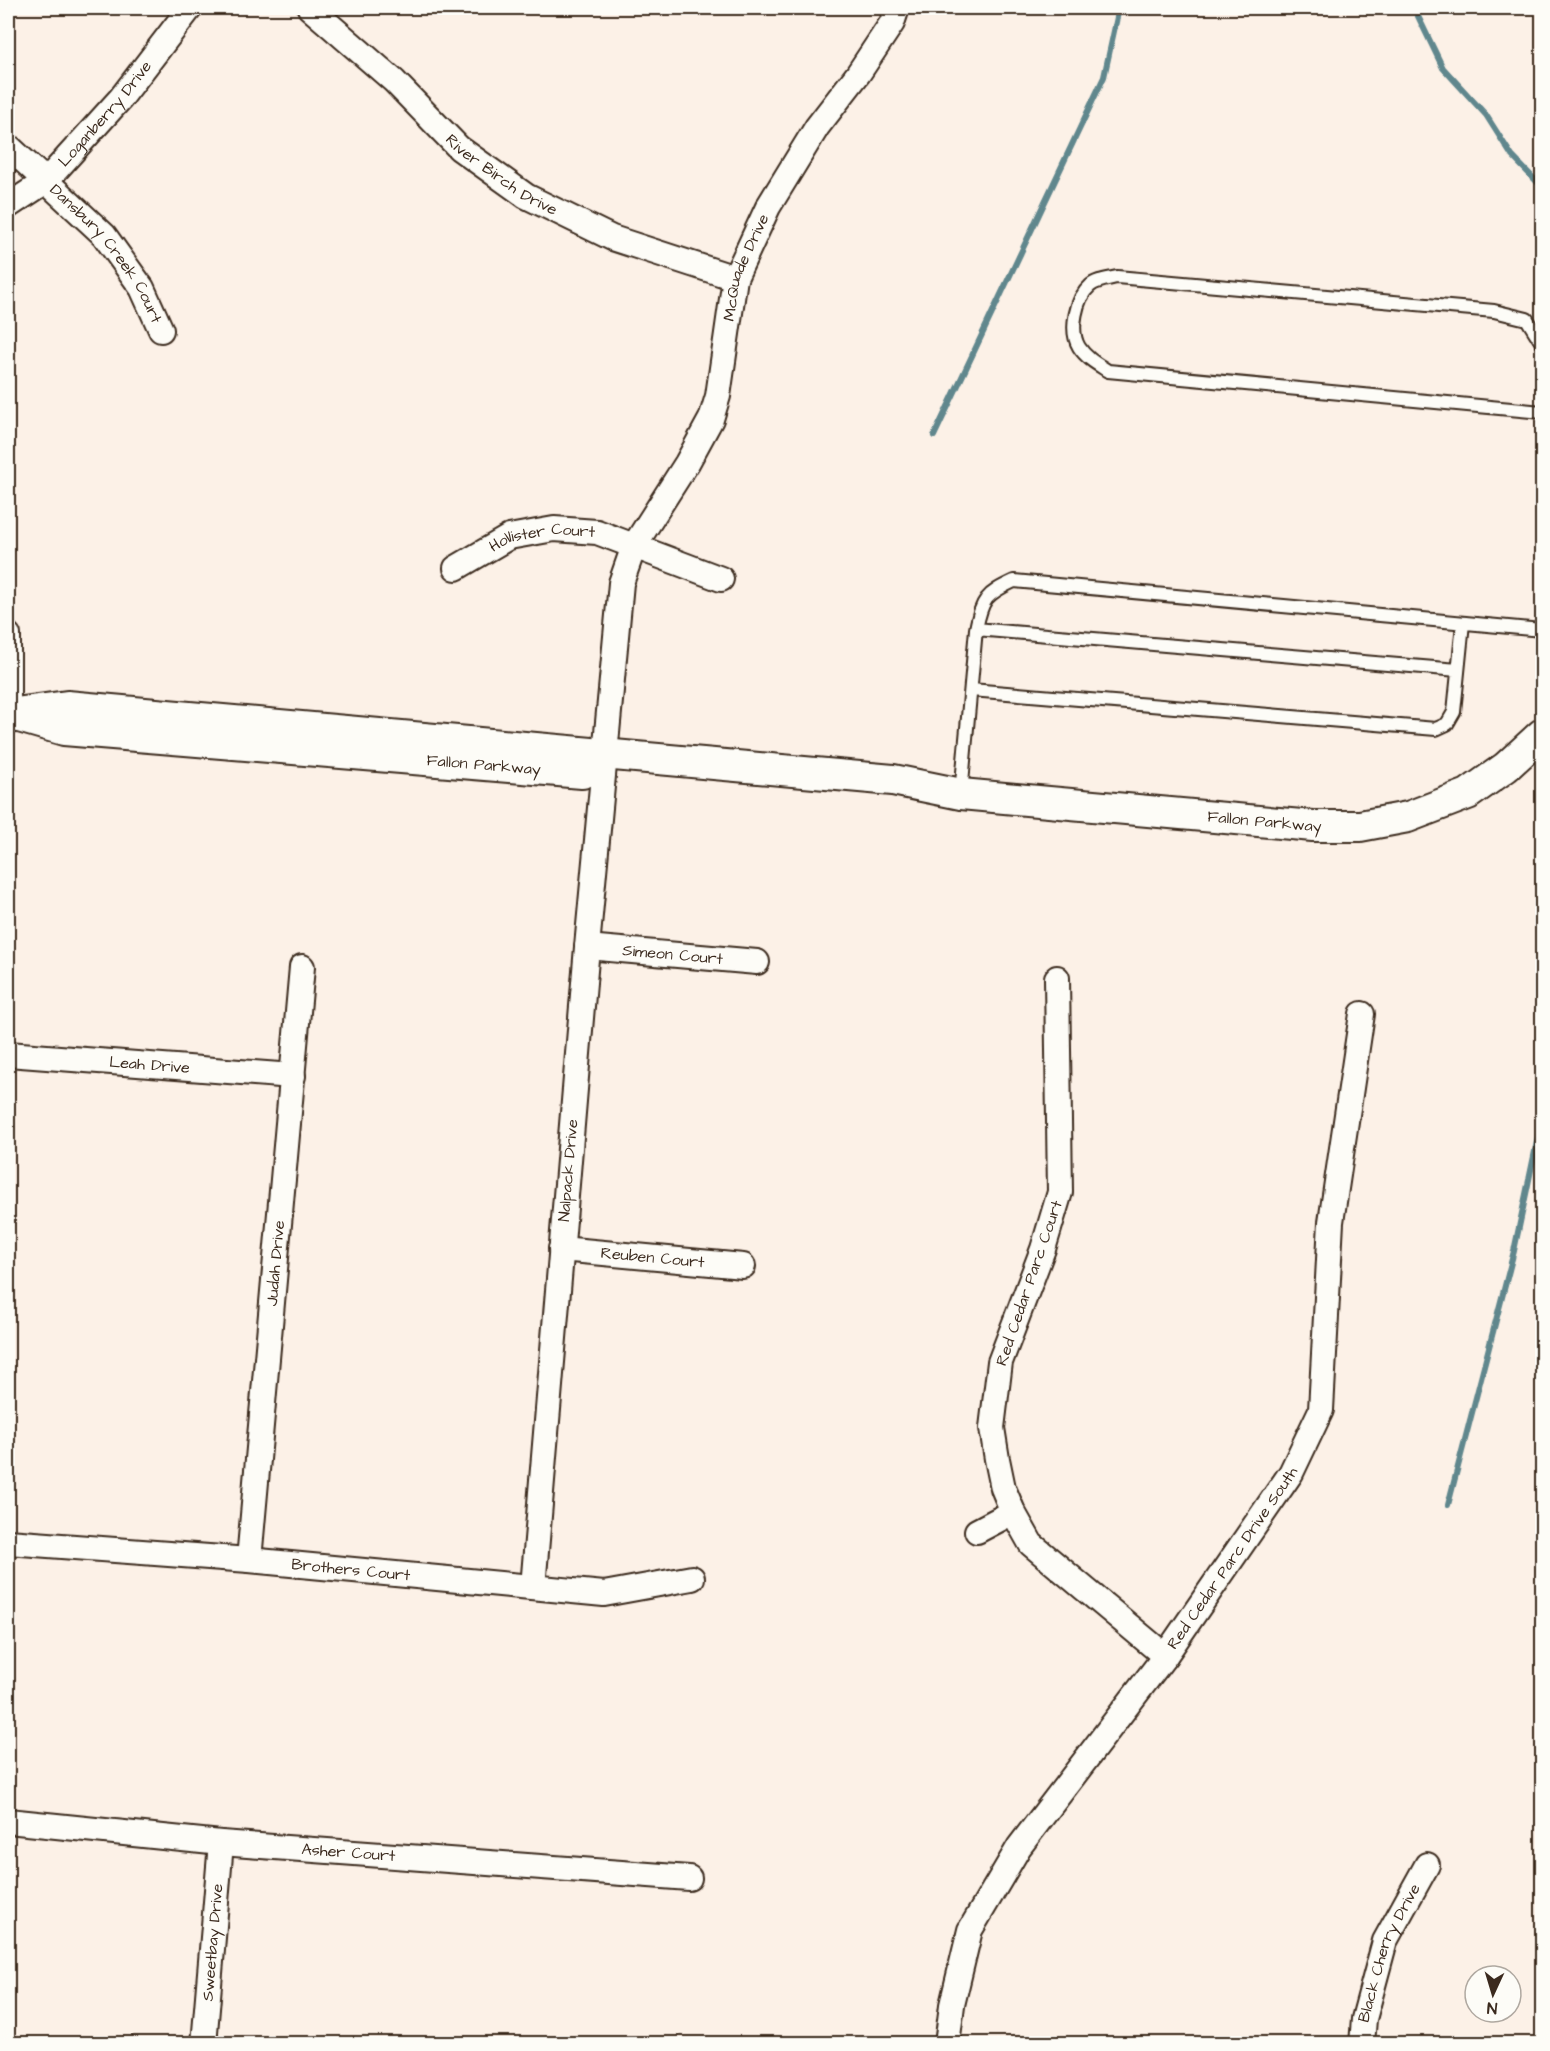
<svg xmlns="http://www.w3.org/2000/svg" width="1550" height="2051" font-family="'Architects Daughter',sans-serif">
<style>
.lines{fill:none;stroke-linecap:round;stroke-linejoin:round}
.stream{stroke:#60878d;stroke-width:6}
.service-casing{stroke:#3b2a1e;stroke-width:16}
.minor-casing{stroke:#3b2a1e;stroke-width:28}
.tertiary-casing{stroke:#3b2a1e;stroke-width:34}
.service{stroke:#fdfcf7;stroke-width:12}
.minor{stroke:#fdfcf7;stroke-width:24}
.tertiary{stroke:#fdfcf7;stroke-width:30}
.labels{text-anchor:middle;dominant-baseline:central;stroke-width:5;stroke-linejoin:round;paint-order:stroke}
.street-label{font-size:16px;fill:#3b2a1e;stroke:#fdfcf7}
</style>
<rect width="100%" height="100%" fill="#fcf1e7"/>
<filter id="ink" filterUnits="userSpaceOnUse"><feTurbulence type="fractalNoise" baseFrequency=".0167" numOctaves="2"/><feDisplacementMap in="SourceGraphic" scale="12" xChannelSelector="R" yChannelSelector="G"/><feConvolveMatrix kernelMatrix="1 2 1 2 8 2 1 2 1" color-interpolation-filters="sRGB"/></filter>
<g filter="url(#ink)">
<g class="lines">
<path class="stream" d="M 1414,8 L 1443,68 L 1486,115 L 1512,156 L 1542,187
M 934,436 L 1104,77 L 1119,8
M 1448,1505 L 1514,1251 L 1542,1118"/>
<g class="service-casing">
<path id="service" d="M 1542,343 L 1527,319 L 1494,311 L 1117,277 C 1109,279 1096,280 1090,286 C 1076,298 1069,330 1079,347 C 1086,358 1097,364 1108,371 L 1542,412
M 976,629 L 1458,670
M 971,690 L 1436,729 L 1447,724 L 1454,712 L 1463,623
M 961,794 L 976,629 C 982,599 986,594 1014,581 L 1542,630"/>
</g>
<g class="minor-casing">
<g id="minor">
<path id="s1" d="M 310,8 L 394,81 L 459,148 L 526,196 L 612,238 L 735,278"/>
<path id="s2" d="M 8,146 L 104,235 L 142,288 L 161,330"/>
<path id="s3" d="M 8,206 L 46,181 L 121,98 L 190,8"/>
<path id="s4" d="M 456,568 L 509,537 L 554,529 L 597,532 L 721,579"/>
<path d="M 8,635 L 8,714"/>
<path id="s5" d="M 587,947 L 757,962"/>
<path d="M 1057,978 L 1060,1192 L 1043,1249 L 1000,1362 L 992,1428 L 997,1459 L 1003,1488 L 1013,1512 L 1031,1544 L 1165,1656"/>
<path id="s6" d="M 8,1054 L 293,1076"/>
<path id="s7" d="M 561,1249 L 743,1266"/>
<path d="M 977,1531 L 1013,1512"/>
<path id="s8" d="M 8,1542 L 249,1560 L 604,1594 L 692,1578"/>
<path id="s9" d="M 249,1560 L 302,967"/>
<path id="s10" d="M 533,1587 L 587,947 L 621,583 L 634,546 L 687,463 L 711,419 L 718,396 L 735,278 L 768,207 L 817,127 L 858,74 L 892,23 L 897,8"/>
<path id="s11" d="M 8,1821 L 221,1843 L 689,1878"/>
<path id="s12" d="M 204,2044 L 221,1843"/>
<path id="s13" d="M 947,2044 L 952,2005 L 970,1930 L 1019,1847 L 1165,1656 L 1291,1473 L 1321,1410 L 1331,1222 L 1362,1014"/>
<path id="s14" d="M 1362,2044 L 1364,2019 L 1385,1941 L 1427,1865"/>
</g>
</g>
<g class="tertiary-casing">
<g id="tertiary">
<path id="s15" d="M 8,714 L 67,706 L 893,780 L 961,794 L 1313,826 L 1360,826 L 1408,817 L 1468,794 L 1506,767 L 1542,734"/>
<path id="s16" d="M 19,717 L 64,730 L 582,773"/>
</g>
</g>
<use href="#service" class="service"/>
<use href="#minor" class="minor"/>
<use href="#tertiary" class="tertiary"/>
</g>
</g>
<g class="labels">
<g class="street-label">
<text stroke="none"><textPath href="#s3" startOffset="135">Loganberry Drive</textPath></text>
<text stroke="none"><textPath href="#s1" startOffset="255">River Birch Drive</textPath></text>
<text stroke="none"><textPath href="#s2" startOffset="147">Dansbury Creek Court</textPath></text>
<text stroke="none"><textPath href="#s10" startOffset="1352">McQuade Drive</textPath></text>
<text stroke="none"><textPath href="#s4" startOffset="94">Hollister Court</textPath></text>
<text stroke="none"><textPath href="#s16" startOffset="468">Fallon Parkway</textPath></text>
<text stroke="none"><textPath href="#s15" startOffset="1263">Fallon Parkway</textPath></text>
<text stroke="none"><textPath href="#s5" startOffset="86">Simeon Court</textPath></text>
<text stroke="none"><textPath href="#s6" startOffset="142">Leah Drive</textPath></text>
<text stroke="none"><textPath href="#s10" startOffset="418">Nalpack Drive</textPath></text>
<text stroke="none"><textPath href="#s7" startOffset="92">Reuben Court</textPath></text>
<text stroke="none"><textPath href="#s9" startOffset="298">Judah Drive</textPath></text>
<text transform="translate(1029 1283) rotate(-71)">Red Cedar Parc Court</text>
<text stroke="none"><textPath href="#s13" startOffset="572">Red Cedar Parc Drive South</textPath></text>
<text stroke="none"><textPath href="#s8" startOffset="344">Brothers Court</textPath></text>
<text stroke="none"><textPath href="#s11" startOffset="342">Asher Court</textPath></text>
<text stroke="none"><textPath href="#s12" startOffset="102">Sweetbay Drive</textPath></text>
<text stroke="none"><textPath href="#s14" startOffset="96">Black Cherry Drive</textPath></text>
</g>
</g>
<rect width="1550" height="2051" fill="none" stroke="#fdfcf7" stroke-width="30"/>
<rect x="15" y="15" width="1520" height="2021" fill="none" stroke="#3b2a1e" stroke-width="2" filter="url(#ink)"/>
<g transform="translate(1493 1994) rotate(184)"><circle r="28" fill="#fdfcf7" stroke="#afa8a0" stroke-width="1.5"/>
<path d="M0-4.5L10 22L0 15L-10 22Z" fill="#3b2a1e"/>
<text y="-9" font-size="16" font-weight="bold" text-anchor="middle" fill="#3b2a1e">N</text>
</g>
</svg>
